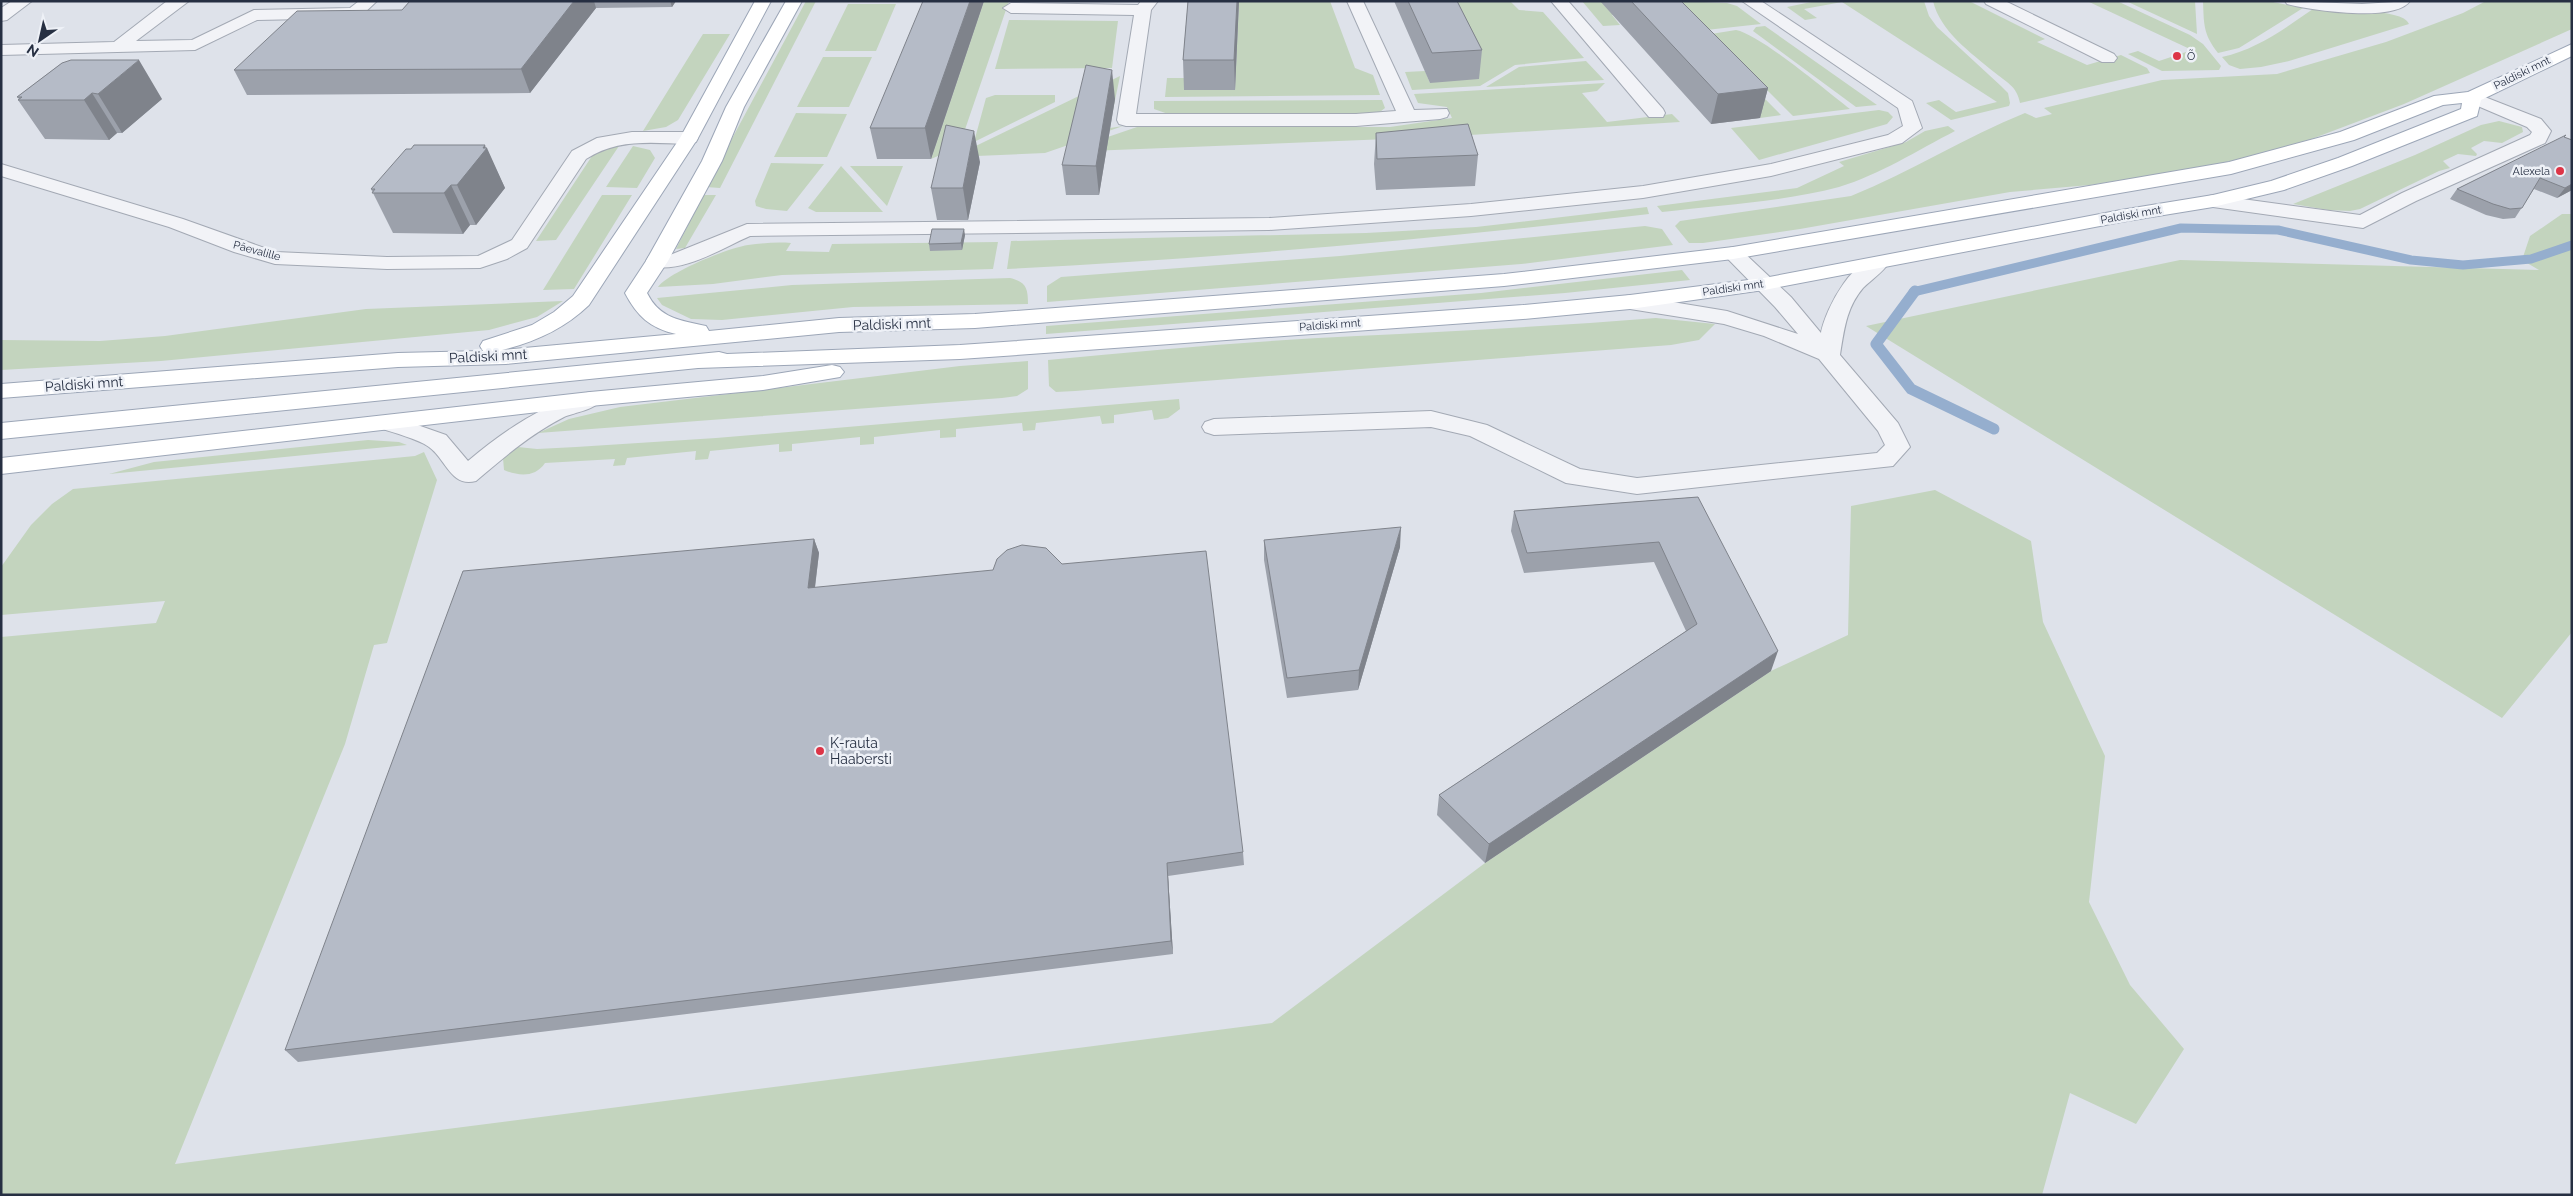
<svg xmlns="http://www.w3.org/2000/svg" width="2573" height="1196" font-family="Raleway,sans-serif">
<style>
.green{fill:#c3d4be}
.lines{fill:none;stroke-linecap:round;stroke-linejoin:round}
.stream-far1{stroke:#95aece;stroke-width:9}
.stream{stroke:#95aece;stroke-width:11}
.minor-casing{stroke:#a3a9b4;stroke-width:2}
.major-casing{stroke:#9ca6b7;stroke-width:2}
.minor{fill:#f2f3f7;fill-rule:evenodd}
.major{fill:#fff;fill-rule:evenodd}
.wall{fill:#9ca1ab}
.shaded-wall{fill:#7f838b}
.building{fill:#b5bbc7;stroke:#7f838b}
.poi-dot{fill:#dd3547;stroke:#eef1f7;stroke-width:2}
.labels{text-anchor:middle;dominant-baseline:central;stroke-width:5;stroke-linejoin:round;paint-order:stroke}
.far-poi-label{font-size:11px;fill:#262f42;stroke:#eef1f7;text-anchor:start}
.far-street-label{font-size:11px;fill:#262f42;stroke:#eef1f7}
.street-label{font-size:14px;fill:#262f42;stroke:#eef1f7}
.poi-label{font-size:14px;fill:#262f42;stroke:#eef1f7;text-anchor:start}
</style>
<rect width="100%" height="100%" fill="#dee2ea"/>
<path class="green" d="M 806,1 L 816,1 L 720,188 L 706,187 Z
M 984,1 L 1009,1 L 959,147 L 931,159 Z
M 1239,1 L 1330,1 L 1355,68 L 1373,75 L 1380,95 L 1165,97 L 1167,78 L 1184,78 L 1184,90 L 1235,90 Z
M 1440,1 L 1510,1 L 1519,10 L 1543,12 L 1584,58 L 1515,65 L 1480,86 L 1412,90 L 1405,72 L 1425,71 L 1430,83 Z
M 1582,1 L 1668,1 L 1781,115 L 1760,118 L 1656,10 L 1612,15 L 1620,25 L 1603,26 Z
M 1677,1 L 1727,3 L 1737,6 L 1761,24 L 1706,30 Z
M 1816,1 L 1924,1 L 1929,16 L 1937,27 L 2001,86 L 2008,93 L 2010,103 L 2009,106 L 1951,120 L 1926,103 L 1939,100 L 1956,112 L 1997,102 L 1842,2 L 1804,9 L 1817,18 L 1805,20 L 1787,7 Z
M 1933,1 L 1969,1 L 2045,39 L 2037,42 L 2087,65 L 2121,55 L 2147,68 L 2150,73 L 2020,103 C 2017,86 2006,82 1994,72 C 1971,53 1940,31 1933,1 Z
M 2087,1 L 2117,1 L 2190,35 L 2203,44 L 2221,66 L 2219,70 L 2162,71 L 2128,54 L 2138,51 L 2159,61 L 2192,50 Z
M 2126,1 L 2195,1 L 2197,34 Z
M 2203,1 L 2268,1 L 2303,8 L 2239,48 L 2218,53 C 2203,34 2204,24 2203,1 Z
M 2486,1 L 2572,1 L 2572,29 L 2404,104 L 2293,146 L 2210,166 L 2090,185 L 2010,192 L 1800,229 L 1703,243 L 1689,243 L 1675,226 L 1680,221 L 1851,196 C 1911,172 1965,137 2025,113 L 2036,118 L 2052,114 L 2044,108 L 2162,80 L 2277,74 L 2386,42 L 2463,13 Z
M 848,4 L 896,4 L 876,51 L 825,51 Z
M 2313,9 C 2331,12 2403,7 2409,24 L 2289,61 L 2261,67 L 2240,69 L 2229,65 L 2222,57 C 2257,49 2284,29 2313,9 Z
M 1009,20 L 1118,21 L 1112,68 L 995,69 Z
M 1765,26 L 1877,105 L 1856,107 L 1753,31 L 1756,27 Z
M 1736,30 C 1761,35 1826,91 1850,109 L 1793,116 L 1711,34 Z
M 703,34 L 730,34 L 678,120 L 666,127 L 643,131 Z
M 823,57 L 872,57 L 849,107 L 797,107 Z
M 1586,61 L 1604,80 L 1486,87 L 1519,67 Z
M 1120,76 L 1113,110 L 1085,110 L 1110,128 L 1123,126 L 1045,153 L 953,157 Z
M 1605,83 L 1597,91 L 1582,93 L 1607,122 L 1672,114 L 1680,122 L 1438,137 L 1064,152 L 1137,127 L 1390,127 L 1452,118 L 1447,107 L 1418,103 L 1414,94 Z
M 995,95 L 1055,95 L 1055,102 L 974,142 L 986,98 Z
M 1382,100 L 1385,108 L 1376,115 L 1171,115 L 1154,109 L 1154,101 Z
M 1879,110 L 1888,112 L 1893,117 L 1887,124 L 1759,160 L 1731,128 Z
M 796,113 L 847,114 L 827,157 L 774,157 Z
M 2499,121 L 2522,127 L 2523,132 L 2502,143 L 2484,141 L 2471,148 L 2477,154 L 2476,156 L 2458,154 L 2443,161 L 2450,168 L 2439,171 L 2360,209 L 2350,211 L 2328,210 L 2293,204 L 2415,155 L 2481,125 Z
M 1948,126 L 1955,131 C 1918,150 1879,175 1839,187 C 1782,202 1720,205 1662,212 L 1657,206 L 1797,188 L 1844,166 L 1839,162 L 1906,142 L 1925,131 Z
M 619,146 L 556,240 L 536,241 L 592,156 L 601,150 Z
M 633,146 L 650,150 L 655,158 L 637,188 L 606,187 Z
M 771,163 L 824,164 L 787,211 L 766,209 L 756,206 L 755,201 Z
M 841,166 L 883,212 L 816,212 L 808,208 Z
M 850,166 L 903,166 L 887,206 Z
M 602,195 L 632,195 L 574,289 L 543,290 Z
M 703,195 L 716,195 L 685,248 L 676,249 Z
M 1647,207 L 1649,214 C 1436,239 1221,258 1007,269 L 1011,241 L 1366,233 L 1476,227 Z
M 2562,214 L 2572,214 L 2572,632 L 2502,718 L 1866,326 L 2180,260 L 2539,270 L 2522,260 L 2530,236 Z
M 1645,226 L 1662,229 L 1673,245 L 1521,264 L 1047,302 L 1047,286 L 1061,277 L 1340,256 Z
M 998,242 L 993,269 L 782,275 L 713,284 L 658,287 C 669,272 728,248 748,245 C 762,243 777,242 791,243 L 786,251 L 829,252 L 832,244 Z
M 1682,270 L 1690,280 L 1565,293 L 1046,334 L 1046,326 L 1481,293 Z
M 1010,278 C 1026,282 1028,288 1028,304 L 853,307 L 722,320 L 691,319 L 662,305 L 657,298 L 792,285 Z
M 563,301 L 537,317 L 489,330 L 161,361 L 1,370 L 1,340 L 100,341 L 165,336 L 366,309 Z
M 1656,318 L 1715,324 L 1699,340 L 1671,345 L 1075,391 L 1056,392 L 1049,386 L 1048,360 C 1151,350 1254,341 1357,336 C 1457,331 1556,326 1656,318 Z
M 1028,361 L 1028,389 L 1017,396 L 1002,398 L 538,433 L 569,419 L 620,407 L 960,366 Z
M 1179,399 L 1180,409 L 1168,418 L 1154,420 L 1152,410 L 1114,415 L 1114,423 L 1102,424 L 1100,416 L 1036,423 L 1035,430 L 1023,431 L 1022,423 L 956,429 L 956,437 L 940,438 L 940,430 L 874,437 L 874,444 L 860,445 L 860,437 L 792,444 L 792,451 L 779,452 L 779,444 L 710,451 L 708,459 L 695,460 L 696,451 L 627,458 L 625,465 L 613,466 L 615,459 L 545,463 C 535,478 518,476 504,470 L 503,458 L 518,447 L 537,449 L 576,447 L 716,438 Z
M 368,440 L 399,442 L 407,445 L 109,474 L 154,462 Z
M 424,452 L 437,480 L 387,643 L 374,645 L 345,744 L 175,1164 L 1272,1023 L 1485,863 L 1771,671 L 1848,635 L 1851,506 L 1935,490 L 2031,541 L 2043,622 L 2105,756 L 2089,902 L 2130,985 L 2184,1049 L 2136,1124 L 2070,1093 L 2042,1195 L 1,1195 L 1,637 L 156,623 L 165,601 L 1,615 L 1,567 L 31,525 L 52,504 L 73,489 L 415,456 Z"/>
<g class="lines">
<path class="stream-far1" d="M 1913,292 L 2181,228 L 2278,230 L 2411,260 L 2463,265 L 2531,259 L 2572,245"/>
<path class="stream" d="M 1915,291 L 1876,344 L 1911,389 L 1994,429"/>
<g class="minor-casing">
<path id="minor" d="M 12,1 L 32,1 L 7,20 L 1,21 L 1,8 Z
M 167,1 L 189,1 L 136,41 L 192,40 L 254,10 L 350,8 L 359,1 L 377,1 L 360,17 L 354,18 L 257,20 L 195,50 L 1,55 L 1,45 L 114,42 Z
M 1141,1 L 1158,1 L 1151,10 L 1136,114 L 1356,114 L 1396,111 L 1347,1 L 1363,1 L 1414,110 L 1447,109 L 1449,113 L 1447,117 L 1440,119 L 1356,126 L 1126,126 L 1119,124 L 1117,120 L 1134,15 L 1011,13 L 1003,8 L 1011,3 L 1138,5 Z
M 1551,1 L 1568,1 L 1663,109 L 1665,113 L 1663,117 L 1649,117 Z
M 1742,1 L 1761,1 L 1912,101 L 1922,128 L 1902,143 L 1771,176 L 1643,198 L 1471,216 L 1269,230 L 750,236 C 720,249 683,274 649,266 L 646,261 L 649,256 L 670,255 L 747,224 L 1269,218 L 1471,204 L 1643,186 L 1771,164 L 1888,135 L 1903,126 L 1898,108 Z
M 1984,1 L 2005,1 L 2114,54 L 2117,58 L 2114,62 L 2102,62 L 1986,4 Z
M 2285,1 L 2362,4 L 2410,1 C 2395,23 2310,10 2287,4 Z
M 2472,92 L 2541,119 L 2551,131 L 2545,143 L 2416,201 L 2363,228 L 2213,207 L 2206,205 L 2203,201 L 2206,197 L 2213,195 L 2360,215 L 2402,193 L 2530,135 L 2532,132 L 2527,127 L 2466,101 L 2463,97 L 2466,93 Z
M 632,132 L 689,132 L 696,134 L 698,138 L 696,142 L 689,144 C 653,143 618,138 586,159 L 527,248 L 507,259 L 480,268 L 387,269 L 275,264 L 234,252 L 169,227 L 1,176 L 1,164 L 183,219 L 276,252 L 387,257 L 478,256 L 512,240 L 572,151 L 597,138 Z
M 1733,247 L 1740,249 L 1791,297 L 1821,333 C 1826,308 1855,251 1886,258 L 1889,263 C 1882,273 1871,280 1863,288 C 1846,308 1844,331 1840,355 L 1898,423 L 1910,447 L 1893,466 L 1637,494 L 1566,483 L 1470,436 L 1431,427 L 1214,435 L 1205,432 L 1202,427 L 1205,422 L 1214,419 L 1431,411 L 1487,425 L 1580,469 L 1637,478 L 1877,453 L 1885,445 L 1878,431 L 1819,359 L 1764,336 L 1724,324 L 1630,309 L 1622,307 L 1619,302 L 1622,297 L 1630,295 L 1727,311 L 1798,334 L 1775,307 L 1726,257 L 1722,253 L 1726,249 Z
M 590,392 L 598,394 L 602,399 C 595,410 576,412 564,417 C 531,434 504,457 476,481 C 451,488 446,459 429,447 C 418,439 394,433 380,428 L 377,423 L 380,418 L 389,415 L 446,435 L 468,461 C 505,430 543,404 590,392 Z"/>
</g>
<g class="major-casing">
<path id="major" d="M 755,1 L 771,1 L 698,138 L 589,305 C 564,329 535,342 502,350 L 676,334 C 650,328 637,316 625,293 L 646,261 L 702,161 L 726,107 L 786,1 L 802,1 L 744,107 L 722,161 L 668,261 L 647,293 C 660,319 680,320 706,326 L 709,331 L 839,318 L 975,314 L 1504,274 L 1733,247 L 2229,162 L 2340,132 L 2434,96 L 2468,92 L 2572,44 L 2572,56 L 2481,100 L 2477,116 L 2352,166 L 2284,190 L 2213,207 L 2121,222 L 1764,290 L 1630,309 L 1523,319 L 960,359 L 698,368 L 1,439 L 1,423 L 719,352 L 727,354 L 960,345 L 1523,305 L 1630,295 L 1764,278 L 2121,210 L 2213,195 L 2271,181 L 2338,158 L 2461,109 L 2462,103 L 2443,105 L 2354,140 L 2231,174 L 1733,259 L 1504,286 L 975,328 L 839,332 L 506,364 L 398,367 L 1,398 L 1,384 L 398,353 L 483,351 L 480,346 L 483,341 L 532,325 L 554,312 L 573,296 L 680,138 Z
M 832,365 L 840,367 L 844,372 L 840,377 L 763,390 L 590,406 L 1,474 L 1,458 L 590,392 L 763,376 Z"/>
</g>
<use href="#minor" class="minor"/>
<use href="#major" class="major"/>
</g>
<path class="wall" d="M 410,1 L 676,1 L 672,7 L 596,8 L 530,93 L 247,95 L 234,70 L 402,10 Z
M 984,1 L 931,159 L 877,159 L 870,128 Z
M 1188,1 L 1239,1 L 1235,90 L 1184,90 L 1183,60 Z
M 1394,1 L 1457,1 L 1482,50 L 1479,79 L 1430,83 Z
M 1600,1 L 1681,1 L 1768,88 L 1760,118 L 1711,124 Z
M 62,63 L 162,99 L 122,133 L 117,133 L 109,140 L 45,139 L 18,100 L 19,99 L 17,97 Z
M 1115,99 L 1099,195 L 1066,195 L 1062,165 Z
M 1376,133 L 1478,155 L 1475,186 L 1376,190 L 1374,164 Z
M 2564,137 L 2572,190 L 2557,198 L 2534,189 L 2515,218 L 2503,219 L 2486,215 L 2450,199 L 2457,189 Z
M 486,148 L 505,188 L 476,225 L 470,225 L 463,234 L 393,233 L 371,189 Z
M 980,162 L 968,220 L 937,220 L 931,188 Z
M 965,235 L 962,250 L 930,251 L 929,244 Z
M 1698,497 L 1771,671 L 1485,863 L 1437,815 L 1439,795 L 1686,631 L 1654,562 L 1524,573 L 1511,531 L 1514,511 Z
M 814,539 L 819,553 L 815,588 L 1243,852 L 1244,865 L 1168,876 L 1173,954 L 298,1062 L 285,1050 Z
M 1264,540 L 1400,547 L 1358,690 L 1287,698 L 1264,560 Z"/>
<path class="shaded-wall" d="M 574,1 L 594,1 L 596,8 L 530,93 L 521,69 Z
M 670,1 L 676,1 L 672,7 Z
M 970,1 L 984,1 L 931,159 L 925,128 Z
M 1237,1 L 1239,1 L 1235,90 L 1234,60 Z
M 139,60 L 162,99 L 122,133 L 98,94 Z
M 1112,70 L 1115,99 L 1099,195 L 1096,166 Z
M 1768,88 L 1760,118 L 1711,124 L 1718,94 Z
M 92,93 L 117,133 L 109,140 L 84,100 Z
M 974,131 L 980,162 L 968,220 L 963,188 Z
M 485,145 L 486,149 L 487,148 L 505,188 L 476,225 L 457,185 Z
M 2572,184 L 2572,190 L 2557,198 L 2565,188 Z
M 451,185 L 470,225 L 463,234 L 444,193 Z
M 964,229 L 965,235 L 962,250 L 961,243 Z
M 1401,527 L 1400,547 L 1358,690 L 1359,670 Z
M 814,539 L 819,553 L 813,602 L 808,588 Z
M 1778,651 L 1771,671 L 1485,863 L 1489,844 Z
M 1167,863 L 1168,876 L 1173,954 L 1171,941 Z"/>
<path class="building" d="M 410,1 L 574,1 L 521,69 L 234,70 L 297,11 L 402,10 Z
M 923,1 L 970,1 L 925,128 L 870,128 Z
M 1188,1 L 1237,1 L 1234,60 L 1183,60 Z
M 1408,1 L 1457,1 L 1482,50 L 1432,53 Z
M 1631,1 L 1681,1 L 1768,88 L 1718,94 Z
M 71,60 L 139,60 L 98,94 L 92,93 L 84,100 L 18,100 L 22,97 L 17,97 L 62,63 Z
M 1086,65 L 1112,70 L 1096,166 L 1062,165 Z
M 1468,124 L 1478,155 L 1377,159 L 1376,133 Z
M 946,125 L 974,131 L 963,188 L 931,188 Z
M 2566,135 L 2564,137 L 2572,140 L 2572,184 L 2565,188 L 2540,178 L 2522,208 L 2510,209 L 2493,204 L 2457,189 Z
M 414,145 L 485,145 L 483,148 L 487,148 L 457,185 L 451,185 L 444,193 L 372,193 L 375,189 L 371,189 L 406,149 L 411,149 Z
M 932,229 L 964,229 L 961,243 L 929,244 Z
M 1698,497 L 1778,651 L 1489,844 L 1439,795 L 1697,624 L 1659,542 L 1527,553 L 1514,511 Z
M 1401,527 L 1359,670 L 1287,678 L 1264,540 Z
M 814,539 L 808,588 L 993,570 L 997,559 L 1007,550 L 1022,545 L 1046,548 L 1062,564 L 1206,551 L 1243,852 L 1167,863 L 1171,941 L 285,1050 L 463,571 Z"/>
<g class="poi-dot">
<circle cx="2177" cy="56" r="5"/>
<circle cx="2560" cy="171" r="5"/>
<circle cx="820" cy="751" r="5"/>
</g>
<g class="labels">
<g class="far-poi-label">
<text x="2187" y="56">Õ</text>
<text x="2550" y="171" text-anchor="end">Alexela</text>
</g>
<g class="far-street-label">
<text transform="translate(2522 73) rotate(-26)">Paldiski mnt</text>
<text transform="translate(2131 215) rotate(-10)">Paldiski mnt</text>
<text transform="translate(257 251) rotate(15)">Päevalille</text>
<text transform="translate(1733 288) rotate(-8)">Paldiski mnt</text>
<text transform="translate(1330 325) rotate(-4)">Paldiski mnt</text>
</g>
<g class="street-label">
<text transform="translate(892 324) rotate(-2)">Paldiski mnt</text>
<text transform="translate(488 356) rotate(-3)">Paldiski mnt</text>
<text transform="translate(84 384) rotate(-4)">Paldiski mnt</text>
</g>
<g class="poi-label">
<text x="830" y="743">K-rauta<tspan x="830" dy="16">Haabersti</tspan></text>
</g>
</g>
<rect width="2573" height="1196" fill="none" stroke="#262f42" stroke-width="5"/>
<g transform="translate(40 40) rotate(214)" stroke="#eef1f7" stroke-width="4" paint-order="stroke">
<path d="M0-4L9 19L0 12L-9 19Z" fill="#262f42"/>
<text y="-8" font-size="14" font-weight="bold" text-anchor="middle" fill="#262f42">N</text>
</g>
</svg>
